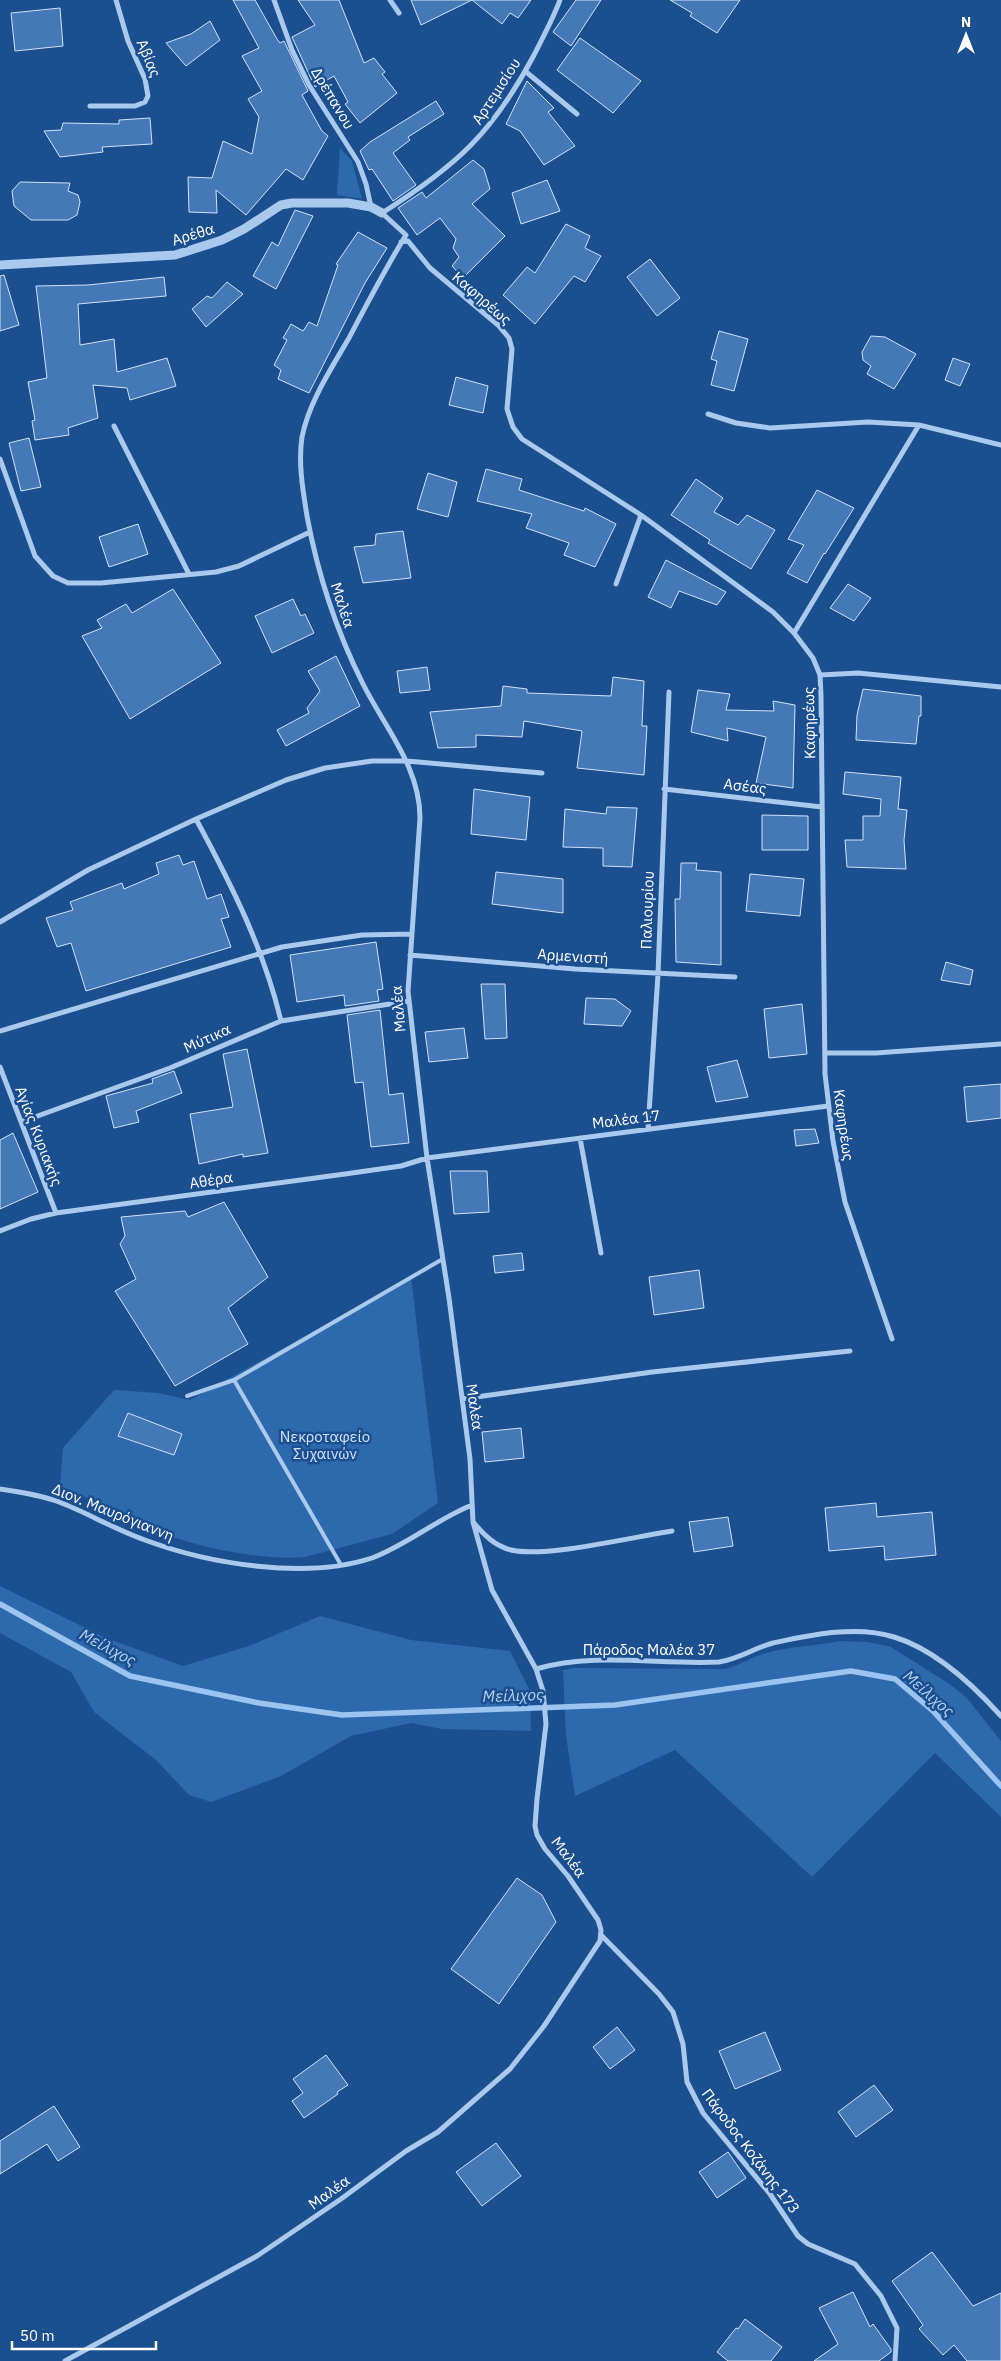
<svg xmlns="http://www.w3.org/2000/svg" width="1001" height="2361" font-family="'IBM Plex Sans',sans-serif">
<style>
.green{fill:#2e69ad}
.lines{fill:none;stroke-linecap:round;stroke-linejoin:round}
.stream{stroke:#9cc4f0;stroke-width:5.5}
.building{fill:#4478b7;stroke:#cfe3fa}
.service{stroke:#a9c9ee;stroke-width:4}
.minor{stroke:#a9c9ee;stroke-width:5}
.tertiary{stroke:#a9c9ee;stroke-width:9}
.labels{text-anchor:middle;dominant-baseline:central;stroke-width:5;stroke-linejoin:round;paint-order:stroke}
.street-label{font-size:15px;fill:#fff;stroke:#1b4f8f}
.park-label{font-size:15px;fill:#cfe3fa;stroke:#1b4f8f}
.water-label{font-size:16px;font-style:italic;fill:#b5d3f5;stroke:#1b4f8f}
</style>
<rect width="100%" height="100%" fill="#1b4f8f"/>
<path class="green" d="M 340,148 L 352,161 L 362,199 L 337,195 Z
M 411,1277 L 438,1503 L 392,1534 L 305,1557 C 271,1560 222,1552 189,1542 C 144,1529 103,1504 60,1486 L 63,1448 L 114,1390 L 158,1393 L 190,1400 Z
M 0,1586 L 106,1638 L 183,1666 L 249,1646 L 320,1616 L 411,1640 L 510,1651 L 530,1691 L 531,1731 L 442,1729 L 411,1723 L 351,1736 L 281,1776 L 211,1802 L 189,1795 L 156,1760 L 94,1712 L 71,1672 L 0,1633 Z
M 840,1641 L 868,1642 L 891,1647 L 951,1685 L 966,1697 L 1001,1741 L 1001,1817 L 935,1753 L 812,1877 L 675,1750 L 575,1796 L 566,1735 L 563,1670 L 574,1668 L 726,1669 C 740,1665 752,1657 766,1653 C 790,1646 816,1646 840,1641 Z"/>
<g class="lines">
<path class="stream" d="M 0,1604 L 130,1676 L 259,1703 L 342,1715 L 615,1705 L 851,1671 L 895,1679 L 933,1711 L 1001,1786"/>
</g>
<path class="building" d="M 233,0 L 255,0 L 277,39 L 280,43 L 284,41 L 308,91 L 302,95 L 322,131 L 328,136 L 303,180 L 286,169 L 246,215 L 216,190 L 217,213 L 189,212 L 188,177 L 212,178 L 223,141 L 252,154 L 259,117 L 248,99 L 262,91 L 242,56 L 259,48 Z
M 298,0 L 339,0 L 364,63 L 374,58 L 385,72 L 382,74 L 397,93 L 360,123 L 345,104 L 348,102 L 334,76 L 315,87 L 313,83 L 292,37 L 315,25 Z
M 411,0 L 531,0 L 518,18 L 510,13 L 502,24 L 472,0 L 421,25 Z
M 576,0 L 601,0 L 571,46 L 553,32 Z
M 670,0 L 740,0 L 717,33 L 690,16 L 692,13 Z
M 60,8 L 63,46 L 15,51 L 11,13 Z
M 210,21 L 220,40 L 186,66 L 166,43 L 191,34 Z
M 580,38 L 641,81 L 613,113 L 557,70 Z
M 527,81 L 554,108 L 548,112 L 575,146 L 544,165 L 520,131 L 506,124 Z
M 436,101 L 444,114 L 408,137 L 410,140 L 393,153 L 416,185 L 393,201 L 372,169 L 369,170 L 360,151 L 370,142 Z
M 150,118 L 152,144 L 102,147 L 103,152 L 60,157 L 44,131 L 61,130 L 63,123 L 119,124 L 119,120 Z
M 473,160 L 484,169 L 490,189 L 472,204 L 505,236 L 463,278 L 452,266 L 459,257 L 453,248 L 456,239 L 440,218 L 417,235 L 398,208 L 422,192 L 426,198 Z
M 547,180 L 560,211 L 521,224 L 512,193 Z
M 20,182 L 70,183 L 68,191 L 78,195 L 80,202 L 77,215 L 68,220 L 31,220 L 14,206 L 12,191 Z
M 295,210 L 313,216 L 276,289 L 253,276 L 272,242 L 278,246 Z
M 566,224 L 590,236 L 585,248 L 601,256 L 585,282 L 574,276 L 535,324 L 503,295 L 527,267 L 535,273 Z
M 358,232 L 387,248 L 365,283 L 309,393 L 278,379 L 281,370 L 274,365 L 287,340 L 283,338 L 291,324 L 303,331 L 309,322 L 317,326 L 338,265 L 336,264 Z
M 650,259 L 680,298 L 657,316 L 627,277 Z
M 4,275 L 19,325 L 0,331 L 0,276 Z
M 164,277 L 166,296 L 78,304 L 80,345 L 114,339 L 117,372 L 167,358 L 176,386 L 130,400 L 127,388 L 93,385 L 98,418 L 68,428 L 69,435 L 35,440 L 32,421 L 35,420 L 28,382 L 47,378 L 36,286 L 88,285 Z
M 227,282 L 243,294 L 206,327 L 192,309 L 207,296 L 212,298 Z
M 719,331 L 748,339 L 734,391 L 711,385 L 717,361 L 711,359 Z
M 871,336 L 885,337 L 916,354 L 894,389 L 867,374 L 871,366 L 863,360 L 862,352 Z
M 953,358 L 970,364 L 960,386 L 945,380 Z
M 456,377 L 488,386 L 483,413 L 449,405 Z
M 29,438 L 41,487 L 21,491 L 9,443 Z
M 486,469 L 522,479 L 519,490 L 584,511 L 585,508 L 616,524 L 595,567 L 564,555 L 569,543 L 526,528 L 532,514 L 477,501 Z
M 428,473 L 457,482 L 448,517 L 417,509 Z
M 696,479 L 723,498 L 714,512 L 738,525 L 747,515 L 775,530 L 751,569 L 708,543 L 710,540 L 671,515 Z
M 817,490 L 854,508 L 825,554 L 824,553 L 807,583 L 787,573 L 804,545 L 788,539 Z
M 138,524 L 148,554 L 109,567 L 99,537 Z
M 403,531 L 411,578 L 363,583 L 354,547 L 375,545 L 376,534 Z
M 666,560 L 726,592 L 717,605 L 679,591 L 671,608 L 648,597 Z
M 848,584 L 871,598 L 854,621 L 830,608 Z
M 173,589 L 221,663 L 130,719 L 82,636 L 102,628 L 97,620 L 126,604 L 132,613 Z
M 293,599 L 301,616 L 305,614 L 314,633 L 272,653 L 255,616 Z
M 336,656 L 360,706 L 286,746 L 277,730 L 309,713 L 307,708 L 320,691 L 308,671 Z
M 427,667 L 430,690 L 400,693 L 397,671 Z
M 613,677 L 644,681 L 642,726 L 647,726 L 644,775 L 577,768 L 582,731 L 524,721 L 522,737 L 476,735 L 476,747 L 438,748 L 430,712 L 501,706 L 503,686 L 527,689 L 527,693 L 611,696 Z
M 863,689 L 921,696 L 921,716 L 919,716 L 916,744 L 856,740 L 857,715 Z
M 698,690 L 730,694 L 726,710 L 774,711 L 773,701 L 795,705 L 793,788 L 756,783 L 766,737 L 727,728 L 728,741 L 691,732 Z
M 845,772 L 901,777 L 898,809 L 907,810 L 904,840 L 906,869 L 847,867 L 845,840 L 863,840 L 863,816 L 880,816 L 881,799 L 843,794 Z
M 474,789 L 530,797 L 526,840 L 471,834 Z
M 607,807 L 637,808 L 632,867 L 603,866 L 603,848 L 563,847 L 565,809 L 606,814 Z
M 762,815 L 808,816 L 808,850 L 762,850 Z
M 179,855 L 183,865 L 194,861 L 207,899 L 221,894 L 229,917 L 221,919 L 231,947 L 86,991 L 71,943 L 57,947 L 46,918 L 73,910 L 70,902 L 122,883 L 124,889 L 159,874 L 156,863 Z
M 681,863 L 697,863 L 696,870 L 721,872 L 721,965 L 676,962 L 675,899 L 680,899 Z
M 496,872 L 563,879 L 563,913 L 492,904 Z
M 750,874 L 804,879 L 800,916 L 746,911 Z
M 376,942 L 383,989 L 377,990 L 379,1001 L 345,1006 L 344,995 L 297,1002 L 290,955 Z
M 946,962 L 973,970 L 970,985 L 941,980 Z
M 481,984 L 505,984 L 507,1038 L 485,1039 Z
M 586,998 L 615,999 L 631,1011 L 622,1026 L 584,1024 Z
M 802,1004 L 807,1054 L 769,1058 L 764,1009 Z
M 380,1010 L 389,1095 L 403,1093 L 409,1143 L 371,1147 L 363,1082 L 355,1083 L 347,1015 Z
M 464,1028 L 468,1058 L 429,1062 L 425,1032 Z
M 247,1049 L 268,1153 L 243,1157 L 243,1154 L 199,1164 L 190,1114 L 233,1107 L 223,1054 Z
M 737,1060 L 748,1097 L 716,1102 L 707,1067 Z
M 174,1071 L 182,1093 L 136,1111 L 139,1122 L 114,1128 L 106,1096 L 153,1083 L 152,1079 Z
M 1001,1084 L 1001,1118 L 967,1122 L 964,1087 Z
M 815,1129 L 819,1143 L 796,1146 L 794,1130 Z
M 13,1133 L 38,1192 L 0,1209 L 0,1140 Z
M 450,1171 L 487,1171 L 489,1212 L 454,1214 Z
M 224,1202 L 268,1277 L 228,1308 L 248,1344 L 175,1386 L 115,1291 L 136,1279 L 120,1244 L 125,1236 L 121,1217 L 185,1211 L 188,1217 Z
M 522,1253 L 524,1270 L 495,1273 L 493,1256 Z
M 699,1270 L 704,1308 L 654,1315 L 649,1277 Z
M 128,1413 L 182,1434 L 174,1455 L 118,1436 Z
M 521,1428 L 524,1458 L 485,1462 L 482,1432 Z
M 876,1503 L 877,1517 L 932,1512 L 936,1555 L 885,1560 L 884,1546 L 829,1551 L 825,1508 Z
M 728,1517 L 733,1546 L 694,1552 L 689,1522 Z
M 517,1878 L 542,1895 L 556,1922 L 499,2004 L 451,1969 Z
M 617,2027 L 635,2050 L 610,2069 L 593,2047 Z
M 765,2032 L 781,2070 L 735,2089 L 719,2051 Z
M 326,2055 L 348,2085 L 337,2092 L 338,2094 L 304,2118 L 292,2101 L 303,2093 L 293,2079 Z
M 874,2085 L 893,2110 L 856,2137 L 838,2112 Z
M 54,2106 L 80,2147 L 58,2161 L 47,2144 L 0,2174 L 0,2141 Z
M 496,2143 L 521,2176 L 482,2206 L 456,2172 Z
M 728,2152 L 746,2178 L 717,2198 L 699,2172 Z
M 932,2252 L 973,2306 L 1001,2293 L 1001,2361 L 967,2361 L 954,2345 L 943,2355 L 919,2329 L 923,2325 L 892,2281 Z
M 853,2292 L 870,2327 L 873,2324 L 891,2349 L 891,2352 L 879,2361 L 814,2361 L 838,2344 L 819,2308 Z
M 745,2319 L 782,2347 L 771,2361 L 728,2361 L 717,2352 L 736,2328 L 738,2329 Z"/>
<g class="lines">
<path class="service" d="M 234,1380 L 341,1565
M 187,1396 L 234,1380 L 441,1260"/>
<path class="minor" d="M 274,0 L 292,50 L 309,85 L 358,162 L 366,184 L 371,207
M 390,0 L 399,13
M 525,71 L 577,114
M 90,106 L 135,106 L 145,102 L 148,96 L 145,79 L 128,41 L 116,0
M 401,242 L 408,241 L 430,268 L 498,325 L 509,338 L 512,349 L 507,409 L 513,427 L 522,439 L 641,515 L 773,612 L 794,633 L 813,658 L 820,675 L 821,696 L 825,1074 L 833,1141 L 845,1202 L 892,1339
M 708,414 L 736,423 L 770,428 L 868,422 L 919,425
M 114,426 L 189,574
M 0,459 L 35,556 L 53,576 L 68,583 L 101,583 L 216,572 L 239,566 L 310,532
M 616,584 L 641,515
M 794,633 L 919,425 L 1001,445
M 820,675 L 858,673 L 1001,687
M 664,789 L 822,807
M 196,819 C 231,884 264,949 281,1021
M 0,922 L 88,870 L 196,819 L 286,780 L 325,768 L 372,761 L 407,761 L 542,773
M 410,955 L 575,969 L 735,977
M 0,1031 L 282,947 L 362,935 L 412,934
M 825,1053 L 876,1053 L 1001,1044
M 0,1067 L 56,1213
M 21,1122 L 170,1068 L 281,1021 L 409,1001
M 648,1129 L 658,974 L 669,692
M 580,1138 L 601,1253
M 0,1231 L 31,1219 L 56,1213 L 345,1174 L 401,1166 L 427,1158 L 828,1106
M 462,1399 L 652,1372 L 850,1351
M 0,1489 C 20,1492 40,1495 59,1502 C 88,1513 116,1530 145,1540 C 209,1564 306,1580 372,1558 C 407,1545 437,1519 472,1505
M 474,1523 C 484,1535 495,1546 511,1550 C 546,1558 633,1537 672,1531
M 536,1669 C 595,1652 659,1665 719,1662 C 739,1659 754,1648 773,1643 C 811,1635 856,1625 894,1637 C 934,1649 974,1686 1001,1716
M 601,1935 L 659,1994 L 673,2012 L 683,2044 L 687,2082 L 703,2113 L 770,2194 L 798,2236 L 808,2244 L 855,2264 L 881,2296 L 897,2328 L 895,2361
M 65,2361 L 257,2256 L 341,2199 L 406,2151 L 438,2132 L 510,2069 L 544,2026 L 600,1941 L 601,1930 L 598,1920 L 568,1876 L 545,1849 L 537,1835 L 535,1826 L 537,1799 L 546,1724 L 543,1691 L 536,1669 L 492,1590 L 473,1522 L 470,1459 L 449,1298 L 427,1158 L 408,991 L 420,818 C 420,767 385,728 363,684 C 336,630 318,576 307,516 C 303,491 298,463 302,437 C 309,402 331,369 349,338 C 367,304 385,269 406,235 L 382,213 C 456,166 492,134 534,55 C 543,37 553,19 560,0"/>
<path class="tertiary" d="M 0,265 L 175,255 L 222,240 L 244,229 L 281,205 L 292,203 L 348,203 L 371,207 L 382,213"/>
</g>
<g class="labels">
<g class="street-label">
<text transform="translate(149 58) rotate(67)">Αβίας</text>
<text transform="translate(496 91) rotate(-57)">Αρτεμισίου</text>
<text transform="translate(333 98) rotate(59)">Δρέπανου</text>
<text transform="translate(193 234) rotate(-17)">Αρέθα</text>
<text transform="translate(482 298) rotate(41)">Καφηρέως</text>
<text transform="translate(343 605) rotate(72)">Μαλέα</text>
<text transform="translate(809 723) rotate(-91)">Καφηρέως</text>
<text transform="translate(745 786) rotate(7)">Ασέας</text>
<text transform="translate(647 910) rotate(-88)">Παλιουρίου</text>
<text transform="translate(573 956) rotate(4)">Αρμενιστή</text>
<text transform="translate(398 1009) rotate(-95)">Μαλέα</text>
<text transform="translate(207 1038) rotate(-24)">Μύτικα</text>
<text transform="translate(626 1119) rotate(-7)">Μαλέα 17</text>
<text transform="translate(844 1125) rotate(82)">Καφηρέως</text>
<text transform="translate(39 1136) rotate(69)">Αγίας Κυριακής</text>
<text transform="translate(211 1180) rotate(-9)">Αθέρα</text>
<text transform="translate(475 1407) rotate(82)">Μαλέα</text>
<text transform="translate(113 1512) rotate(22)">Διον. Μαυρόγιαννη</text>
<text x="649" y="1649">Πάροδος Μαλέα 37</text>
<text transform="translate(569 1857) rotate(53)">Μαλέα</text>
<text transform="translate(751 2151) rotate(53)">Πάροδος Κοζάνης 173</text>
<text transform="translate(329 2192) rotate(-36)">Μαλέα</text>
</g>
<g class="park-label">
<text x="325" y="1436">Νεκροταφείο<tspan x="325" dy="17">Συχαινών</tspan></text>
</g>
<g class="water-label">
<text transform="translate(108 1647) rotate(28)">Μείλιχος</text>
<text transform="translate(929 1693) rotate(41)">Μείλιχος</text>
<text transform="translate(513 1695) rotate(-2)">Μείλιχος</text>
</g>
</g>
<g transform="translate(966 35)" stroke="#1b4f8f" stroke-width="4" paint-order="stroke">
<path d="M0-4L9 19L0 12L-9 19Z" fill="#ffffff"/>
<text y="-8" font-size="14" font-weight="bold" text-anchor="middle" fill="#ffffff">N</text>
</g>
<path d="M12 2341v8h144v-8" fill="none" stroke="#ffffff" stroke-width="2.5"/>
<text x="20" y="2341" font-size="15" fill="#ffffff" stroke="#1b4f8f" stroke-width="4" paint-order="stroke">50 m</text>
</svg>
